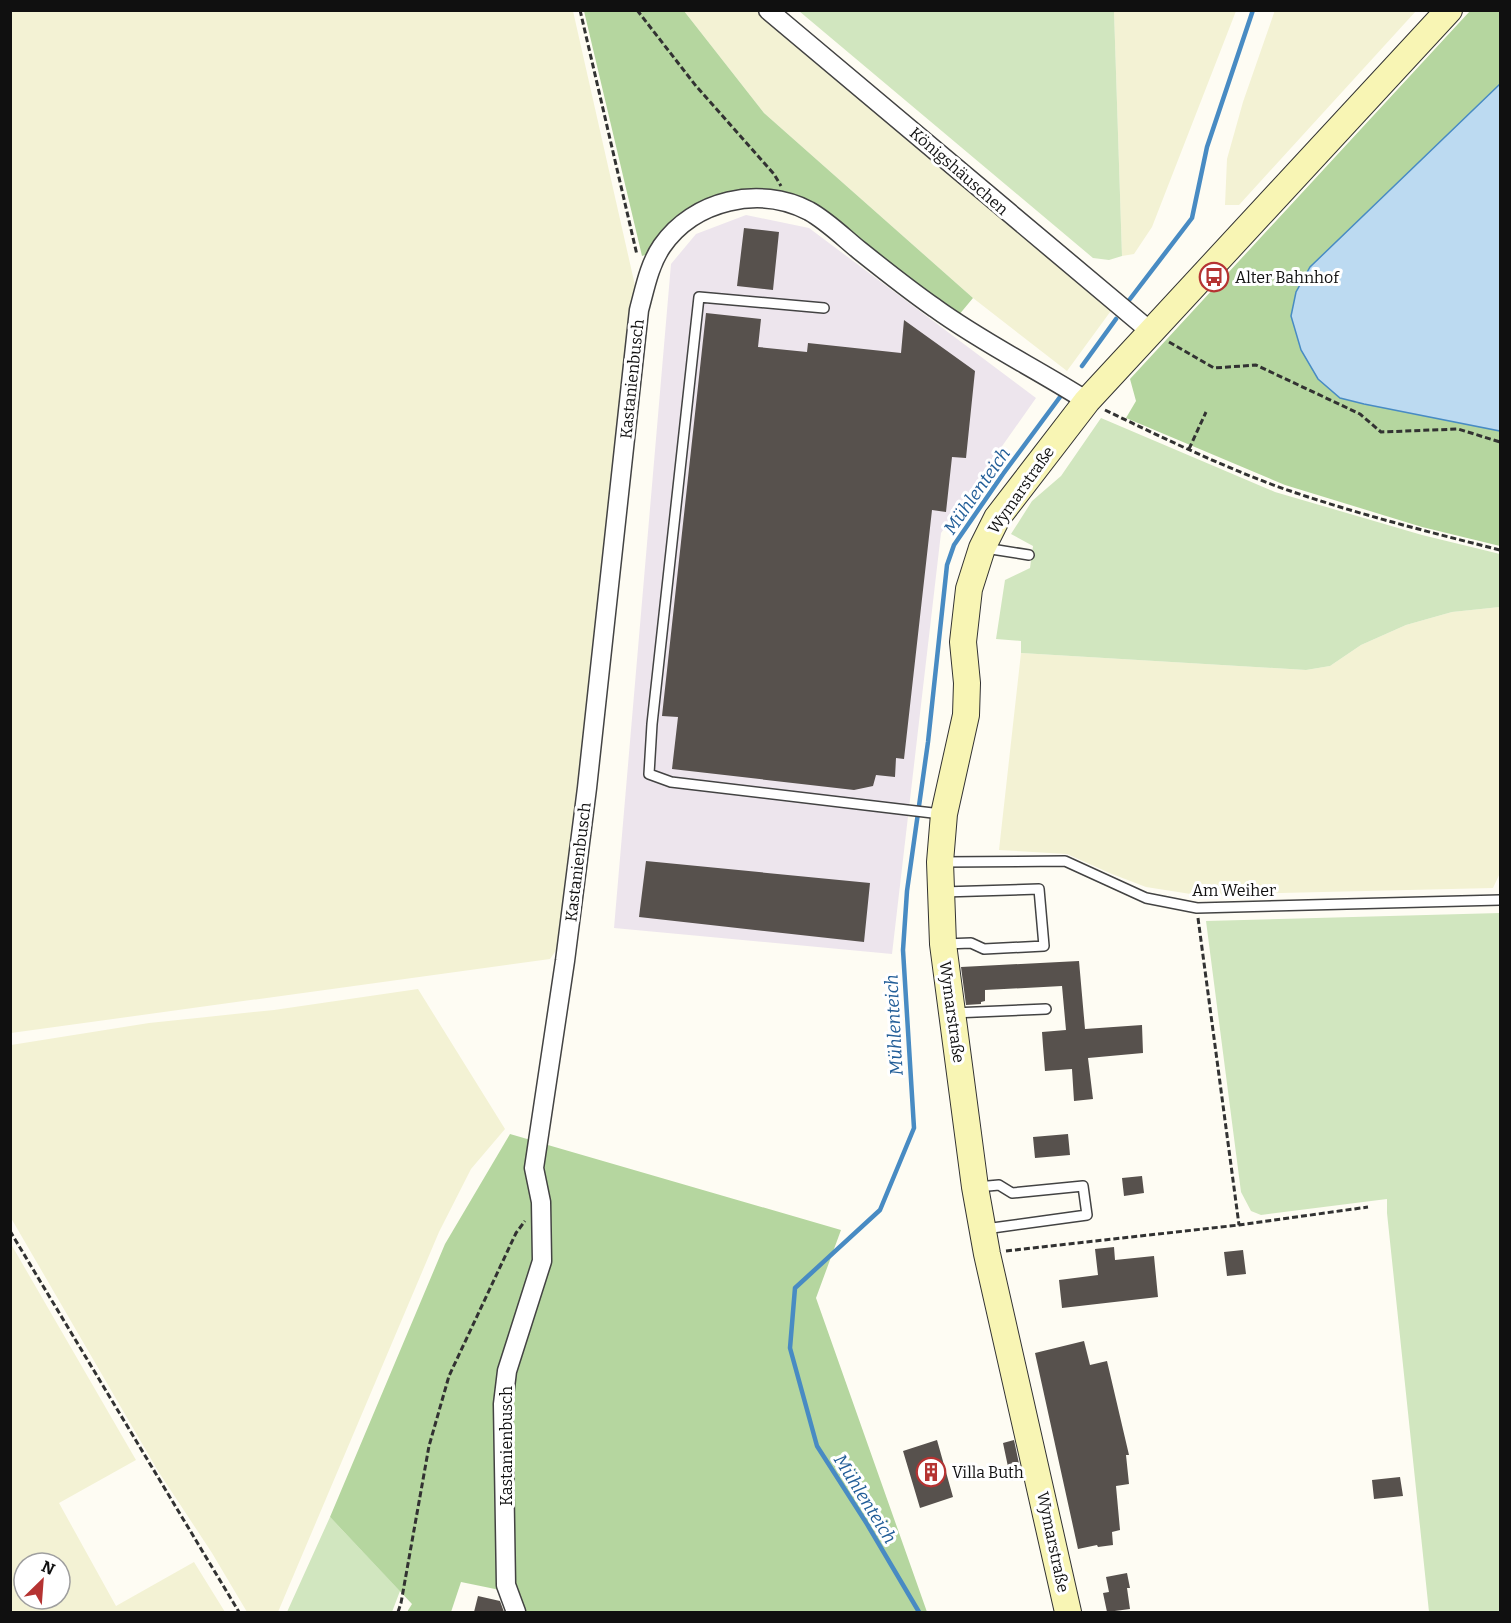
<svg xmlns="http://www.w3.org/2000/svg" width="1511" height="1623" font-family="Bitter,serif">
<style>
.industrial{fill:#ede5ed}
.farmland{fill:#f3f2d4;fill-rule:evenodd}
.green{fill:#d1e6bf}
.forest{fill:#b5d69f}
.water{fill:#bcdaf1;stroke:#488bc3;stroke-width:1.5}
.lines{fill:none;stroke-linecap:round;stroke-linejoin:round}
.stream{stroke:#488bc3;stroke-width:4.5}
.building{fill:#57514d}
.lane-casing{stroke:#434343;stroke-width:12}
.street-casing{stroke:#434343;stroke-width:21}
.secondary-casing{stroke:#323232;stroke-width:28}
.path{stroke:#323232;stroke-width:3;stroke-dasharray:6 3;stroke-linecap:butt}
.lane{stroke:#fff;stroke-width:9}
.street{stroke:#fff;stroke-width:18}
.secondary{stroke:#f8f5b4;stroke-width:26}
.labels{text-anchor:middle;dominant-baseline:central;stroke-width:6;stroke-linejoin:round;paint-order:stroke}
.street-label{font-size:16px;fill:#101010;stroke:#fff}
.poi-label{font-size:16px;fill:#101010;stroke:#fff;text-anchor:start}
.water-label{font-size:18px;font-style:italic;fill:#225e98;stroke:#fff}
</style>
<rect width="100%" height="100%" fill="#fefcf3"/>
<path class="industrial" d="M 746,215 L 809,228 L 1036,398 L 941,533 L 892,954 L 614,928 L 671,264 L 696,234 Z"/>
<path class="farmland" d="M 1275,10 L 1416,11 L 1239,205 L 1225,205 L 1227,159 L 1243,102 Z
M 10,11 L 573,11 L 636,290 L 579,788 L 559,946 L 550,959 L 11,1033 Z
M 684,11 L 757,11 L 1113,308 L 1067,371 L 973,298 L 764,113 Z
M 1114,11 L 1236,11 L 1152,227 L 1134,254 L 1122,256 Z
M 1500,607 L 1500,873 L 1493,888 L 1197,895 L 1146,887 L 1112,874 L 1067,854 L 999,850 L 1021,653 L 1306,670 L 1330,666 L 1361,645 L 1406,625 L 1452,612 Z
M 418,989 L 505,1129 L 471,1169 L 439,1232 L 278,1612 L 247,1612 L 212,1553 L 158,1471 L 11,1218 L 11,1045 L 149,1023 L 274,1010 Z
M 11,1244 L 136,1460 L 59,1503 L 116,1606 L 194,1562 L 225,1612 L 11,1612 ZM 24,1563 L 60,1563 L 60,1599 L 24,1599 Z"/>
<path class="green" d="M 799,11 L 1114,11 L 1122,256 L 1109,260 L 1093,258 Z
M 1101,418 L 1275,492 L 1422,535 L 1500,554 L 1500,607 L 1452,612 L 1406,625 L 1361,645 L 1330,666 L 1306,670 L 1021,653 L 1021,641 L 996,639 L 1005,580 L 1030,568 L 1033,546 L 1011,534 L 1032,501 L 1061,476 Z
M 1500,913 L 1500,1612 L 1429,1612 L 1387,1213 L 1387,1199 L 1261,1215 L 1251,1211 L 1241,1192 L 1206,921 Z
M 330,1517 L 400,1591 L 392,1612 L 287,1612 Z"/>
<path class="forest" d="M 584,11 L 684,11 L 764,113 L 973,298 L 958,316 L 829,215 L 739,194 L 652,253 L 642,256 Z
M 1470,11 L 1500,11 L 1500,84 L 1310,267 L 1340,398 L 1364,404 L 1500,431 L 1500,546 L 1422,527 L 1285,485 L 1126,418 L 1136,401 L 1130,379 Z
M 510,1134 L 841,1230 L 816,1298 L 927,1612 L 522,1612 L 500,1590 L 461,1582 L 451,1612 L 407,1612 L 412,1604 L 330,1517 L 445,1244 Z"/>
<path class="water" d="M 1500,84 L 1500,431 L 1364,404 L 1340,398 L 1318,379 L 1301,350 L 1291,316 L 1296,292 L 1310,267 Z"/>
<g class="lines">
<path class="stream" d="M 1130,299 L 1192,218 L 1207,147 L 1253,10
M 1082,366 L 1116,319
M 919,1612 L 867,1524 L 817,1446 L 790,1348 L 795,1288 L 880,1210 L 914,1128 L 903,950 L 907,891 L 928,742 L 947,565 L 954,545 L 1003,474 L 1060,397"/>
</g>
<path class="building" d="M 744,228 L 779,232 L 773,290 L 737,286 Z
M 706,313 L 761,319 L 758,347 L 807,352 L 808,343 L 901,353 L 904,320 L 975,371 L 966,458 L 952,457 L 946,512 L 932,510 L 904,759 L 896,758 L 895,777 L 876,775 L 873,786 L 854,790 L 672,769 L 678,717 L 662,716 Z
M 646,861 L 870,883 L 864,942 L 639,917 Z
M 1079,961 L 1085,1029 L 1142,1025 L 1143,1053 L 1088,1058 L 1093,1099 L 1074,1101 L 1072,1069 L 1045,1071 L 1043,1046 L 1042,1032 L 1066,1030 L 1062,986 L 985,990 L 985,1001 L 981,1002 L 981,1004 L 966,1005 L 961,967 Z
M 1068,1134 L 1070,1155 L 1035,1158 L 1033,1137 Z
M 1142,1176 L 1144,1193 L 1124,1196 L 1122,1178 Z
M 1114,1247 L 1115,1260 L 1154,1256 L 1158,1297 L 1062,1308 L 1059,1280 L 1098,1275 L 1095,1249 Z
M 1243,1250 L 1246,1274 L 1227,1276 L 1224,1252 Z
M 1084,1341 L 1090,1365 L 1107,1361 L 1129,1455 L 1126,1455 L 1129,1484 L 1116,1486 L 1120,1530 L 1112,1532 L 1113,1545 L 1098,1547 L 1097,1545 L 1078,1549 L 1035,1353 Z
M 937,1440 L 953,1497 L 920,1508 L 903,1451 Z
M 1014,1440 L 1022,1478 L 1011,1481 L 1003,1443 Z
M 1400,1477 L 1403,1496 L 1374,1499 L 1372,1480 Z
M 1127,1573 L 1130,1588 L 1127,1588 L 1130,1609 L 1107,1612 L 1103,1593 L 1109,1592 L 1106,1577 Z
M 478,1596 L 500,1601 L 504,1612 L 474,1612 Z"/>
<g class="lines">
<g class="lane-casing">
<path id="lane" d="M 824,308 L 699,297 L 652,724 L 649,774 L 671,782 L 941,814
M 985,548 L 1029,555
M 942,862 L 1065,861 L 1146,898 L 1197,908 L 1500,900
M 943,892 L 1039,889 L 1044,946 L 984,949 L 971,943 L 945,944
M 953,1013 L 1046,1009
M 977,1187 L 999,1185 L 1012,1193 L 1083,1186 L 1087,1215 L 985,1229"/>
</g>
<g class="street-casing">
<path id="street" d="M 768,10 L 1150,331
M 516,1612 L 506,1585 L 503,1404 L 507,1371 L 542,1261 L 541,1202 L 534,1168 L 565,961 L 587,788 L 639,310 C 645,288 649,265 662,246 C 694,200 759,185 809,211 C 827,221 843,237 859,250 C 884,270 909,290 935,308 C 983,343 1037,369 1087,401"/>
</g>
<g class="secondary-casing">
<path id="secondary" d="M 1068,1612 L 987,1254 L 975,1187 L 943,944 L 940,862 L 944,814 L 966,715 L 967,683 L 963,642 L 969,589 L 982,548 L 997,518 L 1087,401 L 1449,10"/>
</g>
<path class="path" d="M 580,10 L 637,255
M 637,10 L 696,86 L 774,174 L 781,186
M 1169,342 L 1214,368 L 1256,365 L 1360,414 L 1381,432 L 1458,429 L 1500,442
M 1105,410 C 1161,437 1217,464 1276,486 C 1349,512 1425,531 1500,550
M 1189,449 L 1206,412
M 1198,918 L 1239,1225
M 10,1231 L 239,1612
M 1006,1251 L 1239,1225 L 1368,1207
M 398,1612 L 401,1603 L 429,1446 L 449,1376 L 516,1233 L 525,1221"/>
<use href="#lane" class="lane"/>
<use href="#street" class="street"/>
<use href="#secondary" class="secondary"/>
</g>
<defs>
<g id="bus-ring" transform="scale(1.5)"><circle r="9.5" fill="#fff" stroke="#b53332" stroke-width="1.5"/><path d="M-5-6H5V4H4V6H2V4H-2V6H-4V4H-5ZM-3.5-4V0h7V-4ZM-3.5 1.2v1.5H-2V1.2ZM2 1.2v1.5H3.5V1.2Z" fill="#b53332"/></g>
<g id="building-ring" transform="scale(1.5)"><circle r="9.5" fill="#fff" stroke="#b53332" stroke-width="1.5"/><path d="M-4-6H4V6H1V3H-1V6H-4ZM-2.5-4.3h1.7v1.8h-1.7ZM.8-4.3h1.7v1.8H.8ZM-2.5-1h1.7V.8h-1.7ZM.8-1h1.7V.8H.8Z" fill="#b53332"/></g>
</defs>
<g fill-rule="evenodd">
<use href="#bus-ring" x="1214" y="277"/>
<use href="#building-ring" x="931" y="1472"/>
</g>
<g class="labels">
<g class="street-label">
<text transform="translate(959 171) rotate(41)">Königshäuschen</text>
<text transform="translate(632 379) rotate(-84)">Kastanienbusch</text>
<text transform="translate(1021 490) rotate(-55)">Wymarstraße</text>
<text transform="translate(578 862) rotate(-83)">Kastanienbusch</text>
<text x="1234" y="890">Am Weiher</text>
<text transform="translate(952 1012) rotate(82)">Wymarstraße</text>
<text transform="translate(506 1446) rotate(-90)">Kastanienbusch</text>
<text transform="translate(1053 1542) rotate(78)">Wymarstraße</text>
</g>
<g class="poi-label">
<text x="1235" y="277">Alter Bahnhof</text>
<text x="952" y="1472">Villa Buth</text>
</g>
<g class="water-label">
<text transform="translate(977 491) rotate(-55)">Mühlenteich</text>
<text transform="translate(894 1025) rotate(-93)">Mühlenteich</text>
<text transform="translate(865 1499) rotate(58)">Mühlenteich</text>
</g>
</g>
<rect width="1511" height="1623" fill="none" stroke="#101010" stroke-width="24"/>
<g transform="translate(42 1581) rotate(25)"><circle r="28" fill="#ffffff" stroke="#9f9f9f" stroke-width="1.5"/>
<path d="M0-4.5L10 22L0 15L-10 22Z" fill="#b53332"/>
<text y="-9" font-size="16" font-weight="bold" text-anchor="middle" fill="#101010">N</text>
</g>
</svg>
